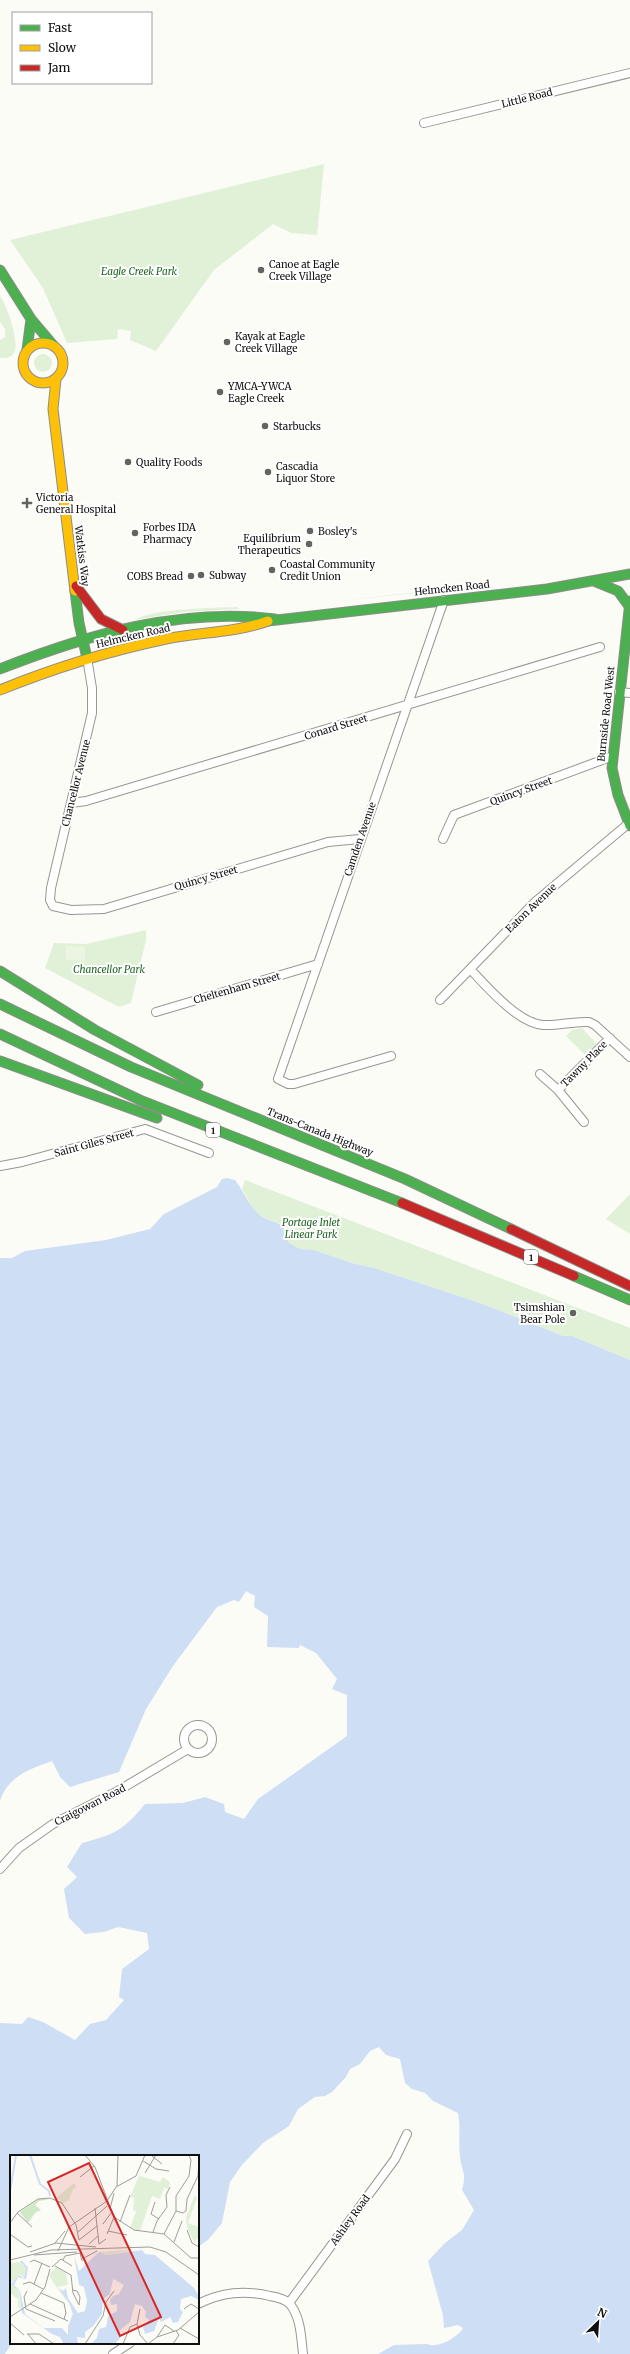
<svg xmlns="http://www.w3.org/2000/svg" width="630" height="2354" font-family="Merriweather,serif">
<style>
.green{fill:#e0f1d7}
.pitch{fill:#ebf5e1}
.water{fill:#cedef4}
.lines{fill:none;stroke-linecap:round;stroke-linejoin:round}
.street-casing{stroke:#969694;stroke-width:10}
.fast-casing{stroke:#8d8d8a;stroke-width:11}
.slow-casing{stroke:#8d8d8a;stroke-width:11}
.jam-casing{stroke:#8d8d8a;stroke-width:11}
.street{stroke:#fffffe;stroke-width:8}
.fast{stroke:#4caf50;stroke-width:9}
.slow{stroke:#ffc107;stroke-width:9}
.jam{stroke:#c62828;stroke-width:9}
.poi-dot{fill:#636360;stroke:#fff;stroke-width:1.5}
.labels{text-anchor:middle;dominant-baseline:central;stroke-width:4;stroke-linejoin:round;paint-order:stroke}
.shield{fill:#fff;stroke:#585858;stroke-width:1}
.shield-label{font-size:9px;font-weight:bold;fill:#101010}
.street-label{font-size:10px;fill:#101010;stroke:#fff}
.poi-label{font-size:10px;fill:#101010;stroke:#fff;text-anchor:start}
.park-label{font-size:10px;font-style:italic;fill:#236525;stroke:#fff}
.inset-river{fill:none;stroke:#cedef4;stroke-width:2}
.inset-road{fill:none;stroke:#9e9e9a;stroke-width:1}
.view{fill:#d62828;fill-opacity:0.15;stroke:#d62828;stroke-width:2}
.inset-edge{fill:none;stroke:#101010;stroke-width:2}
</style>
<rect width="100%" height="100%" fill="#fcfcf6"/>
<path class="green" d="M 324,164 L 317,235 L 291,233 L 273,224 L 214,270 L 156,351 L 130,340 L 131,331 L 118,329 L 117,339 L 67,343 L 43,288 L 10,240 Z
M 0,296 C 7,305 20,343 14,353 C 11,358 5,358 0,358 L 0,340 L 5,337 L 5,329 L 0,322 Z
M34 363a9 9 0 1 1 18 0a9 9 0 1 1-18 0Z
M 436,590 L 435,591 L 329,602 Z
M 238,607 L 238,609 L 184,612 L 135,620 C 153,608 215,608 238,607 Z
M 146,930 L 146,940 L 131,1003 L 119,1007 L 45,968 L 54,943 L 86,944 Z
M 582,1028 L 597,1044 L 585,1055 L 566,1036 L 572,1030 Z
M 245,1180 L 630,1328 L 630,1360 L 572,1336 L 563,1336 L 483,1304 L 374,1268 L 352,1263 L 314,1250 L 300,1249 L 288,1242 L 289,1230 C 282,1222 272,1222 263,1217 C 251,1211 249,1199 242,1189 Z
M 630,1194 L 630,1234 L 606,1219 Z"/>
<path class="pitch" d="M 66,946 L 85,947 L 85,961 L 66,960 Z"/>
<path class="water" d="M 227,1178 L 235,1180 C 244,1191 249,1207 261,1216 C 270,1222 281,1222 289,1230 L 288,1242 L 300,1249 L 314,1250 L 352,1263 L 374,1268 L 483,1304 L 563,1336 L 572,1336 L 630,1360 L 630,2354 L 378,2354 L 394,2345 L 427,2344 C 438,2349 458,2337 463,2328 L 458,2325 L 444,2328 L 443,2315 L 428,2261 L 445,2243 L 462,2230 L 474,2210 L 462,2190 C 467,2172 462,2173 460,2157 C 458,2142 461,2128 458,2113 L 433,2101 L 425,2093 L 412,2089 L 405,2083 L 400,2059 L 386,2055 L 379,2047 L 370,2051 L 360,2064 L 350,2069 L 346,2077 L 332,2092 L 325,2096 L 315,2097 L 298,2109 L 289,2126 L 263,2143 L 242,2165 L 230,2182 L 222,2223 L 208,2240 L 198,2247 L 198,2156 L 11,2156 L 12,2343 L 5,2354 L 0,2354 L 0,2023 L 22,2024 L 28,2017 L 43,2022 L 75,2040 L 90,2024 L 106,2020 L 124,2000 L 119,1997 L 122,1969 L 149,1949 L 147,1933 L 118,1927 L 104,1932 L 85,1934 L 69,1918 L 64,1889 L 77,1877 L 67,1867 L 82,1843 C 114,1835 125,1829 145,1804 L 183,1803 L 205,1797 L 224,1804 L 225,1812 L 244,1819 L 258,1799 L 347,1736 L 347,1695 L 332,1689 L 337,1679 L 316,1653 L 300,1645 L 299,1648 L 267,1647 L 268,1616 L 254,1607 L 255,1596 L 246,1591 L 239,1602 L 234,1600 L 217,1607 L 173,1666 L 146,1709 L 119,1772 L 70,1787 L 60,1777 L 52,1761 C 30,1769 8,1776 0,1801 L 0,1258 L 12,1258 L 25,1251 L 106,1240 L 150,1229 L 164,1214 L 217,1187 L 222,1179 Z"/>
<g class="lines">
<g class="street-casing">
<path id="street" d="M 424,123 L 630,73
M 87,658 L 92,688 L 92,713 L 51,888 L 50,900 L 53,906 L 71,910 L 104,909 L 328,842 L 360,839
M 619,692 L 630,693
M 71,803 L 86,801 L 600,647
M 443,839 L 454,815 L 613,756
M 471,970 C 487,987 518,1023 543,1025 C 558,1026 573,1021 589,1022 L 595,1025 L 630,1057
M 440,1000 L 535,902 L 629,823
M 156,1012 L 318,964
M 391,1056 L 294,1084 L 288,1084 L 278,1079 L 444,600
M 540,1074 L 558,1090 L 584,1122
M 558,1090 L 610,1038
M 0,1166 L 22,1162 L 145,1129 L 209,1153
M184 1739a14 14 0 1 1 28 0a14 14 0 1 1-28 0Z
M 0,1869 L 19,1848 L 53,1824 L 116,1792 L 188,1749
M 289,2303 L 395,2159 L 407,2134
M 198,2304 C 222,2292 244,2290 270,2296 C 276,2297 285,2299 290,2304 C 301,2318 301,2337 303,2354
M 113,2354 L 130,2343"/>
</g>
<g class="fast-casing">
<path id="fast" d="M 0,270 L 31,319 L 53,345
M 27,350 L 31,319
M 596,582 L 618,591 L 629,606
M 75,591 L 79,623 L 87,658
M 630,601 L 612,768 L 618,795 L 630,826
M 268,621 L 547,589 L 630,574
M 0,669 C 86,635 181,607 275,619
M 0,971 L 95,1030 L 198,1085
M 0,1004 L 131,1067 L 405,1179 L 511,1229
M 0,1034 L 140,1100 L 402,1203
M 0,1061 L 157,1118
M 574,1276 L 630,1300"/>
</g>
<g class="slow-casing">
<path id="slow" d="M23 363a20 20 0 1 1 40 0a20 20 0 1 1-40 0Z
M 56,379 L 53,409 L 75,591
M 0,690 C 54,668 109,651 166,639 C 200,632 235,633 268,621"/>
</g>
<g class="jam-casing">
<path id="jam" d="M 76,586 L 101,619 L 123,630
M 402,1203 L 574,1276
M 511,1229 L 630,1286"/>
</g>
<use href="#street" class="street"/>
<use href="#fast" class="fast"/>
<use href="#slow" class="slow"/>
<use href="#jam" class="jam"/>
</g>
<g class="poi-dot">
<circle cx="261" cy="270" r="4"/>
<circle cx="227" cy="342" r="4"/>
<circle cx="220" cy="392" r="4"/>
<circle cx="265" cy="426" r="4"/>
<circle cx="128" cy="462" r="4"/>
<circle cx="268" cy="472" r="4"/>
<path d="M25 497h4v4h4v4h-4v4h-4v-4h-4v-4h4z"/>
<circle cx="310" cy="531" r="4"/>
<circle cx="135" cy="533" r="4"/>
<circle cx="309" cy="544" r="4"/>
<circle cx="272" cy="570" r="4"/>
<circle cx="201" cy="575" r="4"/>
<circle cx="191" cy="576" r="4"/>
<circle cx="573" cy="1313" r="4"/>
</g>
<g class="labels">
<g class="shield">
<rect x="206" y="1123" width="14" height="14" rx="3"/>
<rect x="524" y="1250" width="14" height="14" rx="3"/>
</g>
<g class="shield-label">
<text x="213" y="1130">1</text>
<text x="531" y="1257">1</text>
</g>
<g class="street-label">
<text transform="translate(527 98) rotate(-14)">Little Road</text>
<text transform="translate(82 556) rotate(83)">Watkiss Way</text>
<text transform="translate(452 588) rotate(-6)">Helmcken Road</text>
<text transform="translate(133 636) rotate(-13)">Helmcken Road</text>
<text transform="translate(606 714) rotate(-84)">Burnside Road West</text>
<text transform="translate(336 727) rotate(-17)">Conard Street</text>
<text transform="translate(76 783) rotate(-76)">Chancellor Avenue</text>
<text transform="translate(521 791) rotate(-20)">Quincy Street</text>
<text transform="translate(360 839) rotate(-71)">Camden Avenue</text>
<text transform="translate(206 878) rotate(-16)">Quincy Street</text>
<text transform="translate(531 908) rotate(-44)">Eaton Avenue</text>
<text transform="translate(237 988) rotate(-16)">Cheltenham Street</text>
<text transform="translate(584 1064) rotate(-45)">Tawny Place</text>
<text transform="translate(320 1132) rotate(22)">Trans-Canada Highway</text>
<text transform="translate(94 1143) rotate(-15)">Saint Giles Street</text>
<text transform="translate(90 1805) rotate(-27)">Craigowan Road</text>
<text transform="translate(350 2220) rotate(-54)">Ashley Road</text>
</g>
<g class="poi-label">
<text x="269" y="264">Canoe at Eagle<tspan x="269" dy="12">Creek Village</tspan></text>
<text x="235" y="336">Kayak at Eagle<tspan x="235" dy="12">Creek Village</tspan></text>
<text x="228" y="386">YMCA-YWCA<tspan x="228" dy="12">Eagle Creek</tspan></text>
<text x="273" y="426">Starbucks</text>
<text x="136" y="462">Quality Foods</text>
<text x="276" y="466">Cascadia<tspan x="276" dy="12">Liquor Store</tspan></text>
<text x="36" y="497">Victoria<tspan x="36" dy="12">General Hospital</tspan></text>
<text x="143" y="527">Forbes IDA<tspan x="143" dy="12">Pharmacy</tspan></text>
<text x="318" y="531">Bosley's</text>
<text x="301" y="538" text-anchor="end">Equilibrium<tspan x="301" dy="12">Therapeutics</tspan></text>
<text x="280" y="564">Coastal Community<tspan x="280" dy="12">Credit Union</tspan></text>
<text x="209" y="575">Subway</text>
<text x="183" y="576" text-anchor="end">COBS Bread</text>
<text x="565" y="1307" text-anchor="end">Tsimshian<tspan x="565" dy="12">Bear Pole</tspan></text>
</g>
<g class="park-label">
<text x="139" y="271">Eagle Creek Park</text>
<text x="109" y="969">Chancellor Park</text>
<text x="311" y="1222">Portage Inlet<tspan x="311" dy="12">Linear Park</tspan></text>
</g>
</g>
<g transform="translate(10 2155)">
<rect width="189" height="189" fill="#fcfcf6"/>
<path d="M 131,16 L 130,21 L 150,27 L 153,22 L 160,27 L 158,34 L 154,33 L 150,44 L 142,41 L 130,76 L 120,73 L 126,57 L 123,55 L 124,43 L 120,42 ZM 64,28 L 66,33 L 63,34 L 59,45 L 53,48 L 46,43 ZM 185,40 L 187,43 L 178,68 L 189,72 L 189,85 L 186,84 L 185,89 L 177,73 L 176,62 ZM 128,94 L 96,100 L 90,98 L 90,97 ZM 10,107 L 16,114 L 15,123 L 9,119 L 6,125 L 0,127 L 0,108 ZM 46,112 L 56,118 L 58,130 L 47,132 L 54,139 L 59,149 L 47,133 L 39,120 ZM 0,128 L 8,135 L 11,154 L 8,152 L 8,144 L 0,138 Z" fill="#e0f1d7"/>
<path d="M 29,44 L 41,44 L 29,46 L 25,50 L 31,55 L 25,58 L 18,68 L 10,57 Z" fill="#cfe8c6"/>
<path d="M 132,95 L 135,99 L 145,100 L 184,133 L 189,141 L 189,145 L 181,141 L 171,144 L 170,154 L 173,157 L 168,167 L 163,168 L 160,162 L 151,167 L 149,163 L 144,176 L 135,179 L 133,172 L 139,165 L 135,162 L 136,157 L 132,151 L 125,149 L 120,167 L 110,175 L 110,183 L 105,189 L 81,189 L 87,183 L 89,174 L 96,172 L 98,161 L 107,156 L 107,149 L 101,150 L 100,145 L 103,141 L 109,139 L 114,130 L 103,124 L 100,139 L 93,144 L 92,159 L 83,171 L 75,177 L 75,183 L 67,182 L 68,189 L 54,189 L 50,182 L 42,179 L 12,158 L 9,136 L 1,129 L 9,120 L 15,124 L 8,122 L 4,130 L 10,136 L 15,159 L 34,173 L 52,173 L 58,180 L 58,171 L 63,159 L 59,148 L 49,133 L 53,136 L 56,133 L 58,143 L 68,158 L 75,156 L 77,146 L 74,132 L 69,130 L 64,100 L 69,116 L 89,97 L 96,100 Z" fill="#cedef4"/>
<path class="inset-river" d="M 20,0 L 30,29 L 39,36 L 40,41M 0,36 L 6,0M 11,106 L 17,113 L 15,124"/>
<path class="inset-road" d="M 75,0 L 85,12 L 104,62 L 124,75 L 154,79 L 181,103 L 189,103M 142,1 L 152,9M 133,6 L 146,14 L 159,16M 135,18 L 146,0M 70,22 L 84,11M 107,31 L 108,0M 145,47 L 141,59 L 149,64M 52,48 L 66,70 L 69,85 L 87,71M 85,53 L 89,89 L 96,84M 100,54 L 104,38M 166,56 L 173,58 L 176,56 L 177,44 L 188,21 L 189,5M 7,58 L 22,72M 110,67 L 120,40M 0,68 L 8,57 L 28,44 L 40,43 L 52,48M 93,69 L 101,58M 177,75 L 182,88 L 189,92M 98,76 L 117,80M 143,77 L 147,66 L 157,52 L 156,40 L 160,32M 67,78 L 97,51M 0,79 L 18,92 L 22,91M 97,79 L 104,62M 154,79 L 166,56 L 166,41 L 179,21 L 181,5 L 179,0M 164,87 L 172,66M 45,88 L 55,76M 79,89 L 88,81M 48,96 L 59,72 L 97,46 L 106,32 L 126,21 L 135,0M 20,97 L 46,88 L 86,92M 24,100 L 67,97M 72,104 L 87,96M 0,105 L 41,95 L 140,92 L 156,97 L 189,120M 53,105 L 55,101 L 70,98 L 72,106M 20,107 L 24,105 L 40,112M 45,111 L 61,120 L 63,138 L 69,150 L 70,142 L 67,136 L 63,135M 42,112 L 51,104 L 62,111M 13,129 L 20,127 L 33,134M 24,129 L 32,108M 17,136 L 14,142 L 16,154 L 45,166M 31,138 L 54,148 L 56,158 L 54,164M 20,149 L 58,166M 174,154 L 181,149 L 189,154M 0,162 L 26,145 L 35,132 L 40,114M 0,168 L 14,180M 127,169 L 130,154M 170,173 L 189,184M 17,179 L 29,179 L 44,189M 18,179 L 26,189M 147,182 L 155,170 L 164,176M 75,189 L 93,161 L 96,147 L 104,136M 113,189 L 120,172 L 127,169 L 130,180 L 138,189M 138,189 L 147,182 L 168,175 L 189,157M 163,189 L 169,180 L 166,176"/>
<path class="view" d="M 79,8 L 151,162 L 110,181 L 38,27 Z"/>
<rect width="189" height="189" class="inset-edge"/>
</g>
<rect x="12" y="12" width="140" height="72" fill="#ffffff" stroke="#9f9f9f"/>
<rect x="20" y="25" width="20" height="6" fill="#4caf50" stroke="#9f9f9f"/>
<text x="48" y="32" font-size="12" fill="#101010">Fast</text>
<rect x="20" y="45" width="20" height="6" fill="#ffc107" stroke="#9f9f9f"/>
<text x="48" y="52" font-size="12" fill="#101010">Slow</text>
<rect x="20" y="65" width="20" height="6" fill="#c62828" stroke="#9f9f9f"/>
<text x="48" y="72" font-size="12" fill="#101010">Jam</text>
<g transform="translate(598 2322) rotate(25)" stroke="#ffffff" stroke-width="3" paint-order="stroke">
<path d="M0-3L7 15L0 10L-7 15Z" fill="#101010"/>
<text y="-6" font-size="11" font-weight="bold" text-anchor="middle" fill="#101010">N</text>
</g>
</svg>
